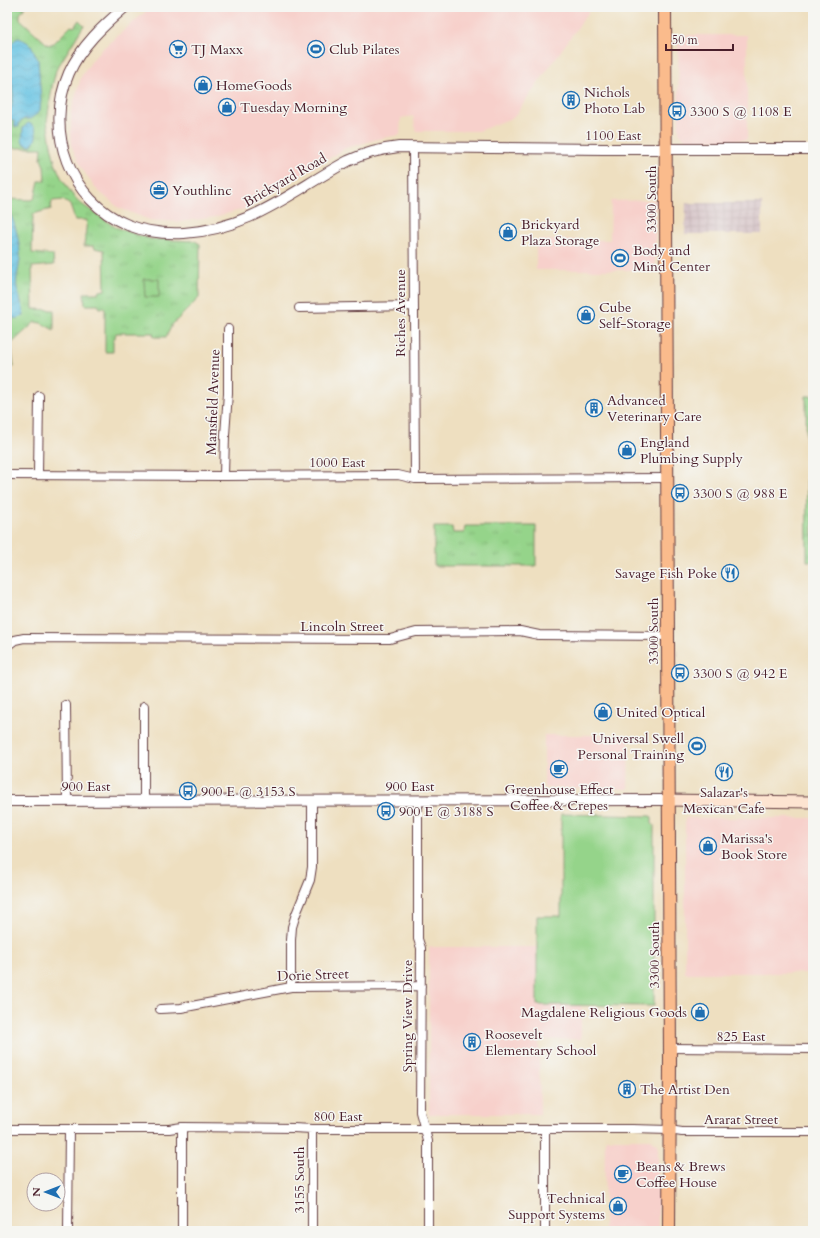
<svg xmlns="http://www.w3.org/2000/svg" width="820" height="1238" font-family="Cardo,serif">
<style>
.built{fill:#f7d0cb}
.industrial{fill:url(#industrial-grid)}
.grass{fill:url(#grass-tufts);stroke:#707a5a}
.green{fill:#95d48a;stroke:#707a5a}
.water{fill:url(#water-waves);stroke:#587187}
.lines{fill:none;stroke-linecap:round;stroke-linejoin:round}
.minor-casing{stroke:#633c41;stroke-width:10}
.tertiary-casing{stroke:#633c41;stroke-width:12}
.secondary-casing{stroke:#633c41;stroke-width:13}
.primary-casing{stroke:#633c41;stroke-width:14}
.minor{stroke:#fff;stroke-width:8}
.tertiary{stroke:#fff;stroke-width:10}
.secondary{stroke:#fde4d1;stroke-width:11}
.primary{stroke:#fabb8c;stroke-width:12}
.labels{text-anchor:middle;dominant-baseline:central;stroke-width:3;stroke-linejoin:round;paint-order:stroke}
.poi-label{font-size:14px;fill:#4a1f2b;stroke:#f6f6f2;text-anchor:start}
.street-label{font-size:14px;fill:#4a1f2b;stroke:#f6f6f2}
</style>
<defs>
<pattern id="industrial-grid" width="8" height="8" patternUnits="userSpaceOnUse"><rect width="8" height="8" fill="#d2bec2"/><path d="M0 4h8M4 0v8" fill="none" stroke="#b6a3a7"/></pattern>
<pattern id="grass-tufts" width="24" height="20" patternUnits="userSpaceOnUse"><rect width="24" height="20" fill="#95d48a"/><path d="M3 7l-1-3M5 7V3M7 7l1-3M15 17l-1-3M17 17v-4M19 17l1-3" fill="none" stroke="#82b677"/></pattern>
<pattern id="water-waves" width="16" height="10" patternUnits="userSpaceOnUse"><rect width="16" height="10" fill="#65c3e3"/><path d="M0 5q4-4 8 0t8 0" fill="none" stroke="#59a7c3"/></pattern>
</defs>
<rect width="100%" height="100%" fill="#f6f6f2"/>
<filter id="ink" filterUnits="userSpaceOnUse"><feTurbulence type="fractalNoise" baseFrequency=".025" numOctaves="2"/><feDisplacementMap in="SourceGraphic" scale="8" xChannelSelector="R" yChannelSelector="G"/><feConvolveMatrix kernelMatrix="1 2 1 2 8 2 1 2 1" color-interpolation-filters="sRGB"/></filter>
<filter id="wash" filterUnits="userSpaceOnUse"><feTurbulence type="fractalNoise" baseFrequency=".012" numOctaves="4" result="noise"/><feDisplacementMap in="SourceGraphic" scale="16" xChannelSelector="R" yChannelSelector="G"/><feGaussianBlur stdDeviation="0.9" result="paint"/><feColorMatrix in="noise" values="0 0 0 0 0 0 0 0 0 0 0 0 0 0 0 0 0 1.4 0 .05"/><feComposite in="paint" operator="in"/></filter>
<g filter="url(#wash)">
<rect width="100%" height="100%" fill="#eedfc0"/>
<path class="built" d="M 151,7 L 592,7 L 514,117 L 479,131 L 416,131 L 413,116 L 401,118 L 400,135 L 382,138 L 346,148 L 248,208 L 215,217 L 179,222 L 150,220 L 119,208 L 97,190 L 81,167 L 72,147 L 71,133 L 71,112 L 81,77 L 93,59 L 102,49 Z
M 678,35 L 747,35 L 747,140 L 686,140 L 679,132 Z
M 656,200 L 655,269 L 651,270 L 536,270 L 536,240 L 610,240 L 611,201 Z
M 544,735 L 629,735 L 628,789 L 544,788 Z
M 685,818 L 813,818 L 813,973 L 685,973 Z
M 429,947 L 537,947 L 537,1005 L 581,1005 L 581,1039 L 539,1040 L 540,1114 L 429,1114 Z
M 607,1139 L 650,1139 L 658,1144 L 658,1231 L 604,1231 L 605,1140 Z"/>
<path class="industrial" d="M 686,203 L 762,203 L 762,234 L 685,234 Z"/>
<path class="grass" d="M 7,7 L 25,7 L 20,14 L 20,19 L 48,45 L 54,43 L 71,26 L 74,27 L 79,20 L 84,25 L 56,70 L 52,87 L 47,121 L 51,145 L 55,163 L 61,177 L 71,193 L 80,203 L 115,227 L 150,239 L 195,241 L 200,244 L 199,298 L 172,325 L 166,337 L 154,337 L 153,333 L 116,333 L 115,338 L 113,339 L 113,352 L 105,352 L 105,308 L 100,308 L 98,305 L 85,305 L 84,293 L 99,293 L 100,291 L 105,290 L 104,250 L 94,248 L 94,246 L 84,246 L 87,220 L 75,220 L 70,205 L 63,200 L 52,201 L 51,209 L 33,214 L 32,253 L 53,255 L 54,265 L 32,267 L 33,309 L 54,310 L 54,330 L 41,323 L 35,322 L 11,344 L 14,367 L 7,367 L 7,199 L 32,200 L 35,198 L 39,181 L 45,181 L 44,166 L 41,159 L 42,148 L 7,148 Z
M 806,396 L 813,396 L 813,561 L 807,561 Z
M 465,526 L 536,526 L 536,566 L 434,566 L 434,527 L 452,527 L 453,533 L 464,533 Z"/>
<path class="green" d="M 144,279 L 159,279 L 159,297 L 145,297 Z
M 561,814 L 650,816 L 652,817 L 652,824 L 654,825 L 654,1006 L 537,1005 L 537,916 L 561,916 Z"/>
<path class="water" d="M 19,38 L 27,42 L 31,46 L 38,60 L 41,100 L 40,110 L 37,114 L 30,119 L 24,119 L 19,123 L 19,127 L 15,127 L 14,121 L 9,118 C 9,110 13,104 13,97 C 14,83 1,42 19,38 Z
M 28,123 C 38,125 39,141 30,146 L 24,144 L 22,140 L 23,128 Z
M 7,211 C 14,214 21,248 20,257 C 20,267 15,278 17,288 C 19,297 23,305 24,315 C 19,319 12,320 7,315 L 8,239 Z"/>
</g>
<g filter="url(#ink)">
<g class="lines">
<g class="minor-casing">
<path id="minor" d="M 413,147 L 415,479
M 299,308 L 413,306
M 7,475 L 224,476 L 398,475 L 415,479 L 667,478
M 38,475 L 39,396
M 224,476 L 225,435 L 228,393 L 228,329
M 7,646 L 15,640 L 24,638 L 390,639 L 416,632 L 520,631 L 539,635 L 668,636
M 66,705 L 67,801
M 144,706 L 144,801
M 418,801 L 418,939 L 421,948 L 420,1112 L 428,1141 L 428,1231
M 291,987 L 291,940 L 292,927 L 296,914 L 310,880 L 312,867 L 312,801
M 160,1009 L 181,1008 L 291,987 L 421,986
M 669,1048 L 813,1049
M 182,1127 L 182,1231
M 7,1129 L 169,1129 L 182,1127 L 293,1128 L 312,1129 L 632,1129 L 669,1130 L 682,1132 L 813,1132
M 312,1129 L 312,1231
M 68,1231 L 69,1129
M 545,1231 L 545,1129"/>
</g>
<g class="tertiary-casing">
<path id="tertiary" d="M 125,7 C 103,26 81,46 69,73 C 44,130 69,201 128,225 C 146,232 165,234 184,233 C 251,229 292,191 348,161 C 365,153 380,149 399,147 L 603,149 L 813,149
M 7,801 L 668,800"/>
</g>
<g class="secondary-casing">
<path id="secondary" d="M 668,800 L 813,802"/>
</g>
<g class="primary-casing">
<path id="primary" d="M 665,7 L 670,1061 L 669,1231"/>
</g>
<use href="#minor" class="minor"/>
<use href="#tertiary" class="tertiary"/>
<use href="#secondary" class="secondary"/>
<use href="#primary" class="primary"/>
</g>
</g>
<defs>
<g id="supermarket-ring" transform="scale(0.9)"><circle r="9.5" fill="#f6f6f2" stroke="#1f6fb2" stroke-width="1.5"/><path d="M-6-5.5h2.5l.6 2H6L4.5 2H-2.5L-4.4-4H-6ZM-1.5 3.2a1.3 1.3 0 1 0 .1 0ZM3 3.2a1.3 1.3 0 1 0 .1 0Z" fill="#1f6fb2"/></g>
<g id="stadium-ring" transform="scale(0.9)"><circle r="9.5" fill="#f6f6f2" stroke="#1f6fb2" stroke-width="1.5"/><path d="M0-5a6.5 5 0 1 0 0 10a6.5 5 0 1 0 0-10ZM-3.5-1.8h7v3.6h-7Z" fill="#1f6fb2"/></g>
<g id="shop-ring" transform="scale(0.9)"><circle r="9.5" fill="#f6f6f2" stroke="#1f6fb2" stroke-width="1.5"/><path d="M-5-2.5h2.3a2.7 3.5 0 0 1 5.4 0H5L5.5 6h-11ZM-1.5-2.5h3a1.5 2.3 0 0 0-3 0Z" fill="#1f6fb2"/></g>
<g id="building-ring" transform="scale(0.9)"><circle r="9.5" fill="#f6f6f2" stroke="#1f6fb2" stroke-width="1.5"/><path d="M-4-6H4V6H1V3H-1V6H-4ZM-2.5-4.3h1.7v1.8h-1.7ZM.8-4.3h1.7v1.8H.8ZM-2.5-1h1.7V.8h-1.7ZM.8-1h1.7V.8H.8Z" fill="#1f6fb2"/></g>
<g id="bus-ring" transform="scale(0.9)"><circle r="9.5" fill="#f6f6f2" stroke="#1f6fb2" stroke-width="1.5"/><path d="M-5-6H5V4H4V6H2V4H-2V6H-4V4H-5ZM-3.5-4V0h7V-4ZM-3.5 1.2v1.5H-2V1.2ZM2 1.2v1.5H3.5V1.2Z" fill="#1f6fb2"/></g>
<g id="office-ring" transform="scale(0.9)"><circle r="9.5" fill="#f6f6f2" stroke="#1f6fb2" stroke-width="1.5"/><path d="M-6-3h4V-5.5h4V-3h4V5H-6ZM-1-4.5V-3h2v-1.5ZM-6 0V1H6V0Z" fill="#1f6fb2"/></g>
<g id="restaurant-ring" transform="scale(0.9)"><circle r="9.5" fill="#f6f6f2" stroke="#1f6fb2" stroke-width="1.5"/><path d="M-5-6h1v4h1v-4h1v4h1v-4h1v5L-1.5 .5V6h-2V.5L-5-1ZM5-6V6H3V1.5H1.5Q1.5-4 5-6Z" fill="#1f6fb2"/></g>
<g id="cafe-ring" transform="scale(0.9)"><circle r="9.5" fill="#f6f6f2" stroke="#1f6fb2" stroke-width="1.5"/><path d="M-5.5-4.5H6V0H3Q3 3.5 0 3.5H-2.5Q-5.5 3.5-5.5 0ZM3-3.2v2h1.7v-2ZM-6 4.5H4V6H-6Z" fill="#1f6fb2"/></g>
</defs>
<g fill-rule="evenodd">
<use href="#supermarket-ring" x="178" y="49"/>
<use href="#stadium-ring" x="316" y="49"/>
<use href="#shop-ring" x="203" y="85"/>
<use href="#building-ring" x="571" y="100"/>
<use href="#shop-ring" x="227" y="107"/>
<use href="#bus-ring" x="677" y="111"/>
<use href="#office-ring" x="159" y="190"/>
<use href="#shop-ring" x="508" y="232"/>
<use href="#stadium-ring" x="620" y="258"/>
<use href="#shop-ring" x="586" y="315"/>
<use href="#building-ring" x="594" y="408"/>
<use href="#shop-ring" x="627" y="450"/>
<use href="#bus-ring" x="680" y="493"/>
<use href="#restaurant-ring" x="730" y="573"/>
<use href="#bus-ring" x="680" y="673"/>
<use href="#shop-ring" x="603" y="712"/>
<use href="#stadium-ring" x="697" y="746"/>
<use href="#cafe-ring" x="559" y="769"/>
<use href="#restaurant-ring" x="724" y="772"/>
<use href="#bus-ring" x="188" y="791"/>
<use href="#bus-ring" x="386" y="811"/>
<use href="#shop-ring" x="708" y="846"/>
<use href="#shop-ring" x="700" y="1012"/>
<use href="#building-ring" x="472" y="1042"/>
<use href="#building-ring" x="627" y="1089"/>
<use href="#cafe-ring" x="623" y="1174"/>
<use href="#shop-ring" x="618" y="1206"/>
</g>
<g class="labels">
<g class="poi-label">
<text x="191" y="49">TJ Maxx</text>
<text x="329" y="49">Club Pilates</text>
<text x="216" y="85">HomeGoods</text>
<text x="584" y="92">Nichols<tspan x="584" dy="16">Photo Lab</tspan></text>
<text x="240" y="107">Tuesday Morning</text>
<text x="690" y="111">3300 S @ 1108 E</text>
<text x="172" y="190">Youthlinc</text>
<text x="521" y="224">Brickyard<tspan x="521" dy="16">Plaza Storage</tspan></text>
<text x="633" y="250">Body and<tspan x="633" dy="16">Mind Center</tspan></text>
<text x="599" y="307">Cube<tspan x="599" dy="16">Self-Storage</tspan></text>
<text x="607" y="400">Advanced<tspan x="607" dy="16">Veterinary Care</tspan></text>
<text x="640" y="442">England<tspan x="640" dy="16">Plumbing Supply</tspan></text>
<text x="693" y="493">3300 S @ 988 E</text>
<text x="717" y="573" text-anchor="end">Savage Fish Poke</text>
<text x="693" y="673">3300 S @ 942 E</text>
<text x="616" y="712">United Optical</text>
<text x="684" y="738" text-anchor="end">Universal Swell<tspan x="684" dy="16">Personal Training</tspan></text>
<text x="559" y="789" text-anchor="middle">Greenhouse Effect<tspan x="559" dy="16">Coffee &amp; Crepes</tspan></text>
<text x="201" y="791">900 E @ 3153 S</text>
<text x="724" y="792" text-anchor="middle">Salazar's<tspan x="724" dy="16">Mexican Cafe</tspan></text>
<text x="399" y="811">900 E @ 3188 S</text>
<text x="721" y="838">Marissa's<tspan x="721" dy="16">Book Store</tspan></text>
<text x="687" y="1012" text-anchor="end">Magdalene Religious Goods</text>
<text x="485" y="1034">Roosevelt<tspan x="485" dy="16">Elementary School</tspan></text>
<text x="640" y="1089">The Artist Den</text>
<text x="636" y="1166">Beans &amp; Brews<tspan x="636" dy="16">Coffee House</tspan></text>
<text x="605" y="1198" text-anchor="end">Technical<tspan x="605" dy="16">Support Systems</tspan></text>
</g>
<g class="street-label">
<text x="613" y="135">1100 East</text>
<text transform="translate(285 180) rotate(-30)">Brickyard Road</text>
<text transform="translate(651 199) rotate(-90)">3300 South</text>
<text transform="translate(400 313) rotate(-90)">Riches Avenue</text>
<text transform="translate(213 402) rotate(-88)">Mansfield Avenue</text>
<text x="337" y="462">1000 East</text>
<text x="342" y="626">Lincoln Street</text>
<text transform="translate(653 631) rotate(-90)">3300 South</text>
<text x="86" y="786">900 East</text>
<text x="410" y="786">900 East</text>
<text transform="translate(654 955) rotate(-90)">3300 South</text>
<text transform="translate(313 975) rotate(-2)">Dorie Street</text>
<text transform="translate(407 1016) rotate(-90)">Spring View Drive</text>
<text x="741" y="1036">825 East</text>
<text x="338" y="1116">800 East</text>
<text x="741" y="1119">Ararat Street</text>
<text transform="translate(299 1180) rotate(-90)">3155 South</text>
</g>
</g>
<rect width="820" height="1238" fill="none" stroke="#f6f6f2" stroke-width="24"/>
<g transform="translate(46 1192) rotate(270)"><circle r="19" fill="#f6f6f2" stroke="#b1a0a2"/>
<path d="M0-3L7 15L0 10L-7 15Z" fill="#1f6fb2"/>
<text y="-6" font-size="11" font-weight="bold" text-anchor="middle" fill="#4a1f2b">N</text>
</g>
<path d="M666 44v6h67v-6" fill="none" stroke="#4a1f2b" stroke-width="2"/>
<text x="672" y="44" font-size="12" fill="#4a1f2b" stroke="#f6f6f2" stroke-width="3" paint-order="stroke">50 m</text>
</svg>
